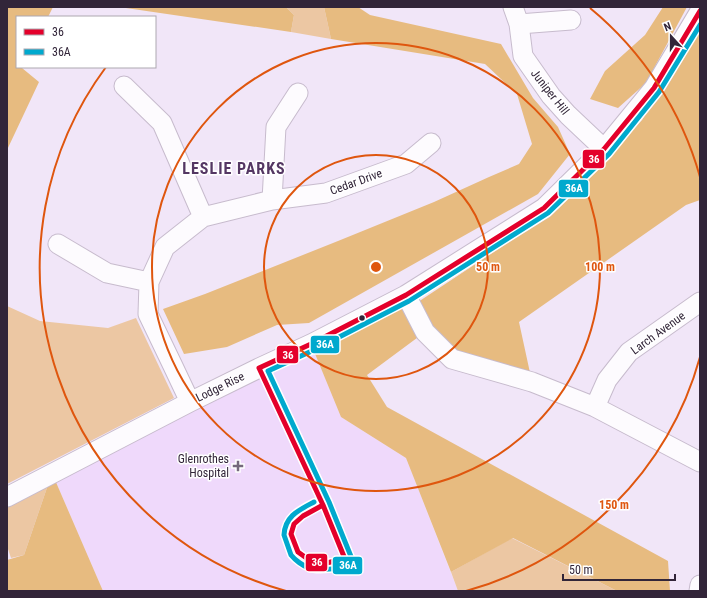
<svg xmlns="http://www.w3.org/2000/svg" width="707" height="598" font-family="'Roboto Condensed',sans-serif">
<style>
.built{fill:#efd9fb}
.green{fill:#ecc7a3}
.forest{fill:#e7bb80}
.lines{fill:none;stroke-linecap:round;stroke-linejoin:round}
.minor-casing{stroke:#c7bbcd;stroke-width:21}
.minor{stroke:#fdfbfe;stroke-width:19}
.bus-1-casing{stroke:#fff;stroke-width:8}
.bus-2-casing{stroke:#fff;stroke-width:8}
.bus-1{stroke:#e4002b;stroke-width:5}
.bus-2{stroke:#00a9ce;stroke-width:5}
.ring{fill:none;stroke:#df560e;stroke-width:2}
.bus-dot{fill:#322539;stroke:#fff;stroke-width:1.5}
.poi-dot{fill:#75697c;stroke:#fff;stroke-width:1.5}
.labels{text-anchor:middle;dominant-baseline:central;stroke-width:3;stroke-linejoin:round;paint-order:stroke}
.street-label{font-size:12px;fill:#322539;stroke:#fff}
.poi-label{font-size:12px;fill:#322539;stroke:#fff;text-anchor:end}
.district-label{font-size:16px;font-weight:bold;letter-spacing:1px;fill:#543763;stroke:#fff}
.centre{fill:#df560e;stroke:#fff;stroke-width:2}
.ring-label{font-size:12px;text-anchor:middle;font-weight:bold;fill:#df560e;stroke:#fff;stroke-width:3;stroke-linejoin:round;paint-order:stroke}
.line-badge{stroke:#fff;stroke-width:1.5}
.badge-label{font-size:11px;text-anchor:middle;font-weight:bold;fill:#fff}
</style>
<rect width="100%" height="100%" fill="#f1e6f8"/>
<path class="built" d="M 311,344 L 341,417 L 406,458 L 458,591 L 103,591 L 52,473 Z"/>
<path class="green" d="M 286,7 L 324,7 L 331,39 L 291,32 L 294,15 Z
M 7,306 L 40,321 L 108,328 L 136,318 L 174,398 L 7,484 Z
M 52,473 L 24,555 L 11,558 L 7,546 L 7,497 Z
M 512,538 L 617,591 L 458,591 L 451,572 Z"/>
<path class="forest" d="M 7,7 L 53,7 L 48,17 L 17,17 L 17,67 L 23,67 L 22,68 L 39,82 L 7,150 Z
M 119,7 L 286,7 L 294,15 L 291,32 Z
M 324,7 L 358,7 L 370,15 L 501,44 L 533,98 L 558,127 L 570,154 L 538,194 L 309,323 L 277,325 L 227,347 L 184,354 L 163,309 L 205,294 L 338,241 L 434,202 L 489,177 L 519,164 L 532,144 L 517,94 L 485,64 L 331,39 Z
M 663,7 L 687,7 L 646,83 L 618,108 L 590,99 L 605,71 L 645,35 Z
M 700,25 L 700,200 L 686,205 L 519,322 L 532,382 L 452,359 L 425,332 L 367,375 L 387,407 L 668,561 L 670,591 L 617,591 L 513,538 L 451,572 L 406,458 L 341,417 L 311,344 L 406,295 L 412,306 L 545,218 L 609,155 L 642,120 Z
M 52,473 L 103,591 L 7,591 L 7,560 L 24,555 Z"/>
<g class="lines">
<g class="minor-casing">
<path id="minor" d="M 513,7 L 519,24 L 523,56 L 551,96 L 568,115 L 604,149
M 519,24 L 571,20
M 124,86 L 162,123 L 203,217
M 272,200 L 276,127 L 298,93
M 58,244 L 107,273 L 149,282
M 406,295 L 425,332 L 452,359 L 532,382 L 595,407 L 700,462
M 190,402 L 172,364 L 148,314 L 149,282 L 165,247 L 203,217 L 272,200 L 326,193 L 406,164 L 431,143
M 595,407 L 607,380 L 629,352 L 700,302
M 7,497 L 190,402 L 259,368 L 311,344 L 406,295 L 544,208 L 604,149 L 654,88 L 700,11
M 699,591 L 700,585"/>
</g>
<use href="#minor" class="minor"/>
<g class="bus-1-casing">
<path id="bus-1" d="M 323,505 L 345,559 L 326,563 L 312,562 L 298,552 L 291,534 L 294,524 L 303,516 Z
M 323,505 L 259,368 L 311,344 L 406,295 L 544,208 L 604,149 L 654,88 L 700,11"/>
</g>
<g class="bus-2-casing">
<path id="bus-2" d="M 314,502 C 299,510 285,516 284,535 L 291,555 C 295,560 303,566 309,568 C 316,571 343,569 349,565 C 352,563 351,562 352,559 L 329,502
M 329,502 L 268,371 L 314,350 L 409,301 L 548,213 L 609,154 L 659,92 L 700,25"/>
</g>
<use href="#bus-1" class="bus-1"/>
<use href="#bus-2" class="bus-2"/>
</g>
<g class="ring">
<circle cx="376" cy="267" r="112"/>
<circle cx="376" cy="267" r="224"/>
<path d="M700 357A336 336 0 0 1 466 591M286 591A336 336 0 0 1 106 67M590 8A336 336 0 0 1 700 177"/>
</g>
<circle class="bus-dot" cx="362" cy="318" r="3.5"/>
<path class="poi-dot" d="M236 460h4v4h4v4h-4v4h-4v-4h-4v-4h4z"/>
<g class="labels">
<g class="street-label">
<text transform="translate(550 92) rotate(52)">Juniper Hill</text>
<text transform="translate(356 182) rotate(-20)">Cedar Drive</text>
<text transform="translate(658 333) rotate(-36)">Larch Avenue</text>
<text transform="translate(220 387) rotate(-26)">Lodge Rise</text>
</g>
<g class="poi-label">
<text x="229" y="459">Glenrothes<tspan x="229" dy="14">Hospital</tspan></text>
</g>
<g class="district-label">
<text x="234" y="168">LESLIE PARKS</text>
</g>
</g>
<circle cx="376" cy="267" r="6" class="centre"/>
<g class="ring-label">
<text x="488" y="271">50 m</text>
<text x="600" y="271">100 m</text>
<text x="614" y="509">150 m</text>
</g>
<g class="line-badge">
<rect x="582" y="149" width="23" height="20" rx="4" fill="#e4002b"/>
<rect x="558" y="179" width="31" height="19" rx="4" fill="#00a9ce"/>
<rect x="310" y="335" width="30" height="19" rx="4" fill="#00a9ce"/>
<rect x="276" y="345" width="23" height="19" rx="4" fill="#e4002b"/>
<rect x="305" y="553" width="23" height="19" rx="4" fill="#e4002b"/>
<rect x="332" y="556" width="31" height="19" rx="4" fill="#00a9ce"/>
</g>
<g class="badge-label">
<text x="594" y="163">36</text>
<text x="574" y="192">36A</text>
<text x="325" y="348">36A</text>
<text x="288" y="359">36</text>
<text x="317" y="566">36</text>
<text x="348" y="569">36A</text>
</g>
<rect width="707" height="598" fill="none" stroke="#322539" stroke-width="16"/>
<rect x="16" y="16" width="140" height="52" fill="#ffffff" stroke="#ada8b0"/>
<rect x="24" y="29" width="20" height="6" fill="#e4002b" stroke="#ada8b0"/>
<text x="52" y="36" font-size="12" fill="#322539">36</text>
<rect x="24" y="49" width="20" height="6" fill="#00a9ce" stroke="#ada8b0"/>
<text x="52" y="56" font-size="12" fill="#322539">36A</text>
<g transform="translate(671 36) rotate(339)" stroke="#ffffff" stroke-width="3" paint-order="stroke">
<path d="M0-3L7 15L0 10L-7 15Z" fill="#322539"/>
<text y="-6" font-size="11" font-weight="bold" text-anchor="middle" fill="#322539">N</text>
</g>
<path d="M563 574v6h112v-6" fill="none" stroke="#322539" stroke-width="2"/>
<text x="569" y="574" font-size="12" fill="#322539" stroke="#ffffff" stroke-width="3" paint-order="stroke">50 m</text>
</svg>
